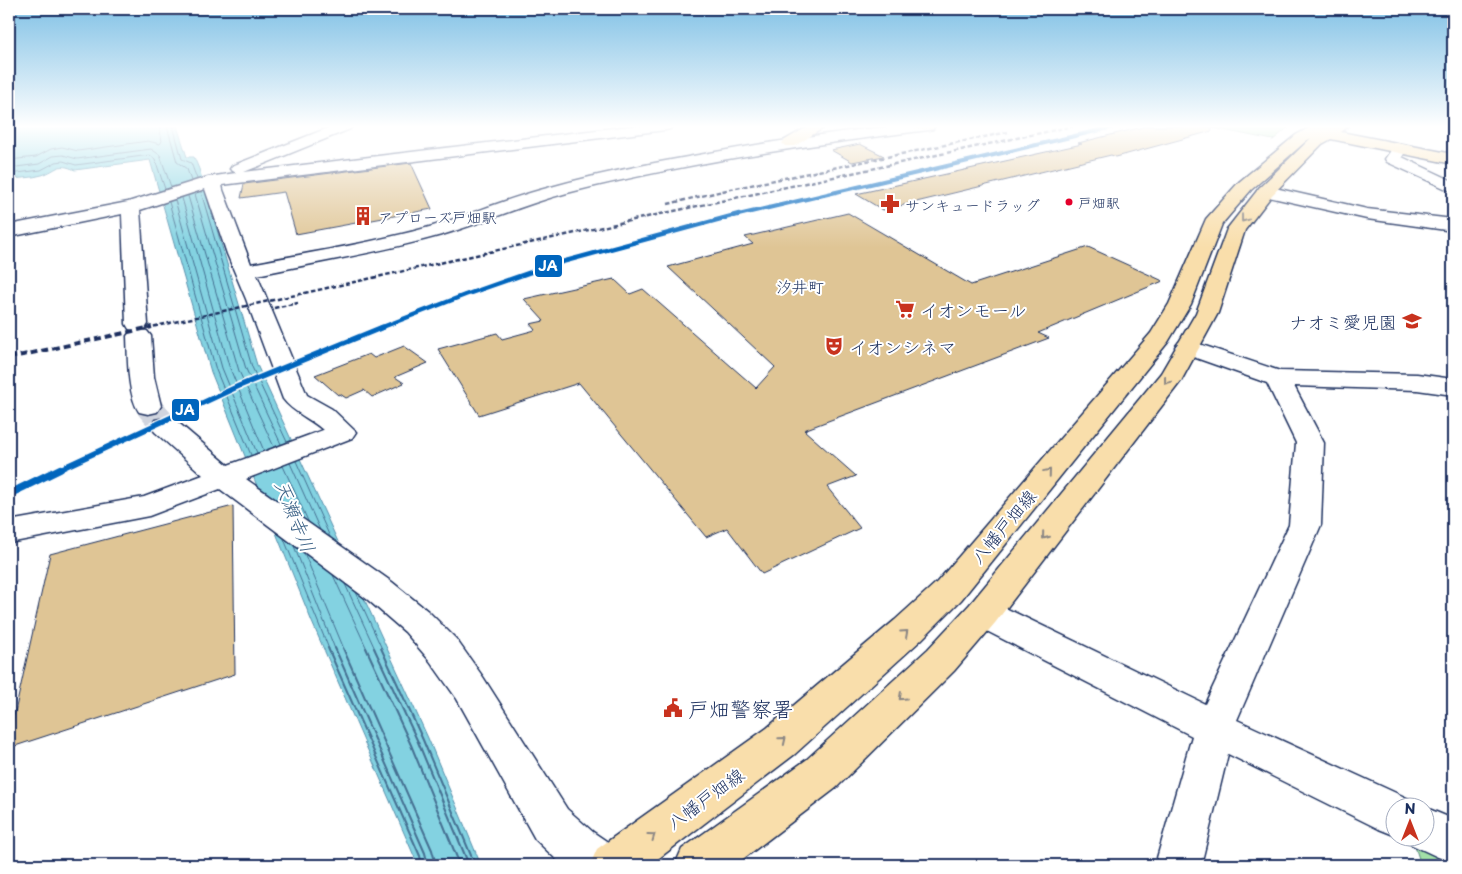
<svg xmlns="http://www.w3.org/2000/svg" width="1462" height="874" font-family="'Playpen Sans','Klee One',sans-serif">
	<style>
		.green { fill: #a2e0a7; stroke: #5e8882 }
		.water { fill: #83d2e1; stroke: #5991ad }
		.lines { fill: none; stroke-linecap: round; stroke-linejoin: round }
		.shore-far1 { stroke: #457092; stroke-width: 1 }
		.shore { stroke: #457092; stroke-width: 2 }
		.building { fill: #dfc595; stroke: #1b2f5e }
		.minor-tunnel { stroke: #d1d5df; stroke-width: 26; stroke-dasharray: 26 13; stroke-linecap: butt }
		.minor-casing { stroke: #1b2f5e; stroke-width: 3 }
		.major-casing { stroke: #1b2f5e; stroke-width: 3 }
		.minor { fill: #fff; fill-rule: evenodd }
		.major { fill: #f9deab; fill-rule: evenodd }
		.rail-far1 { stroke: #1b2f5e; stroke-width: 2.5; stroke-dasharray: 4.5 2.5; stroke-linecap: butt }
		.rail { stroke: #1b2f5e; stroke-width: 4; stroke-dasharray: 7 4; stroke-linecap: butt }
		.rail-1-far3-casing { stroke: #fff; stroke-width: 6 }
		.rail-1-far2-casing { stroke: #fff; stroke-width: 7 }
		.rail-1-far1-casing { stroke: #fff; stroke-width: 9 }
		.rail-1-casing { stroke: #fff; stroke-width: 11 }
		.rail-1-far3 { stroke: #0065bd; stroke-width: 4 }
		.rail-1-far2 { stroke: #0065bd; stroke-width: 4.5 }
		.rail-1-far1 { stroke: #0065bd; stroke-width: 5.5 }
		.rail-1 { stroke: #0065bd; stroke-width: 8 }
		.oneway { stroke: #8a8684 }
		.bus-dot { fill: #e4002b; stroke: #fff; stroke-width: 2 }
		.labels { text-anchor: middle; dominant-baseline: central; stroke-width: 4; stroke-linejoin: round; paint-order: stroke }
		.far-bus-label { font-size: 14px; fill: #1b2f5e; stroke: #fff; text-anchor: start }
		.far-poi-label { font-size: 15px; fill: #1b2f5e; stroke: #fff; text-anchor: start }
		.far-quarter-label { font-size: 16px; fill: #1b2f5e; stroke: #fff }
		.poi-label { font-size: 18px; fill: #1b2f5e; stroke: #fff; text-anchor: start }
		.street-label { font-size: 18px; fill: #1b2f5e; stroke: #fff }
		.water-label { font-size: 19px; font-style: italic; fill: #3a6085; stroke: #fff }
		.near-poi-label { font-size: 21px; fill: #1b2f5e; stroke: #fff; text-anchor: start }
		.line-badge { stroke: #fff; stroke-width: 2 }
		.badge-label { font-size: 14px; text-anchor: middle; font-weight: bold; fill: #fff }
	</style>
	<rect width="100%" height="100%" fill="#fff"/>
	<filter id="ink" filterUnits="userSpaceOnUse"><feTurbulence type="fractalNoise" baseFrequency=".02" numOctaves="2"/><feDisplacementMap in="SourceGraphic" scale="10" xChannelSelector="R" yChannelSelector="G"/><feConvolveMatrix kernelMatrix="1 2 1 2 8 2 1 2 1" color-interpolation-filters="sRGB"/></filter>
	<g filter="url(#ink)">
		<g class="green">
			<path d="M1203,126H1290L1273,140Z"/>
			<path d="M1412,837L1453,856V865H1421Z"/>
		</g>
		<path class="water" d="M9,126H177L187,157H194L199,169L257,365L428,738L481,865H418L312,622L211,372L150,160L75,170C57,162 58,170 42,175C32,178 20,178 10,179Z"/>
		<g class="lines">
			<g class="shore-far1">
				<path d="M167,126L177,162L187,169L191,181"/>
				<path d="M173,126L182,159L191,163L197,179"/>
				<path d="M9,160L36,157L51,149L62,147L78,151L148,141L160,144L162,141L159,126"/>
				<path d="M9,168L39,164L53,156L63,155L77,159L151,149L160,155L171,187"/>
				<path d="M9,174L41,170L56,162L63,161L76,165L150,155L155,159L165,189"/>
				<path d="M201,192L252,367L287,442"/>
				<path d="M195,194L246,369L281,444"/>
				<path d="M188,196L239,371L274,447"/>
				<path d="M182,198L229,366L264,451"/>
				<path d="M175,200L222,368L257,453"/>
				<path d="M169,202L216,370L251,455"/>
				<path d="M296,461L330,537"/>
				<path d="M290,463L320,530"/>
				<path d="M283,466L308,521"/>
				<path d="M284,539L329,649"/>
				<path d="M294,546L335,649"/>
				<path d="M305,555L344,649"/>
				<path d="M333,575L367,649"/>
				<path d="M345,584L375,649"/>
				<path d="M356,592L382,649"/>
			</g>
			<g class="shore">
				<path d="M328,648L420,856L422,865"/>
				<path d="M335,648L425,853L428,865"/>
				<path d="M343,648L432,850L436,865"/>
				<path d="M366,648L411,745L460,865"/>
				<path d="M374,648L418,742L469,865"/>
				<path d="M381,648L423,740L475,865"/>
			</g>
		</g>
		<g class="building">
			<path d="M1147,126H1211L1212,131L1116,157L1111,155L883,210L856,194L1082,144L1078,143Z"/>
			<path d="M860,144L884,156L852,162L831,150Z"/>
			<path d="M411,163L432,209L296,234L284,192L241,198L244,184Z"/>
			<path d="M848,213L971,285L1088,247L1163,281L1038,333L1049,338L804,430L856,476L827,487L860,528L762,574L727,528L706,537L579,383L479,415L438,349L497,333L502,339L535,330L530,324L544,321L524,299L614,279L630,294L643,289L756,388L775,367L668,267L753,244L745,237Z"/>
			<path d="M404,346L428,363L395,377L404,383L372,397L364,390L346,398L340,394L338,395L315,375L369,354L374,358Z"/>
			<path d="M233,506L235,674L9,748V739L50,554Z"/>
		</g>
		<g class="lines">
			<path class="minor-tunnel" d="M148,406L165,426"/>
			<g class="minor-casing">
				<g id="minor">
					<path d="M333,126H352L350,129L244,172L630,126H672L670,129L665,130L222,185L223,190L251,264C312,252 373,243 433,226C469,215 504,200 540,190C617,168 696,155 774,142C827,134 881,124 935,126L933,129L928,130C807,145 686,163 567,193C525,204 486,222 445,234C383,252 319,262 257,275L307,395L332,409L356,432L352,438L246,479L392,582L429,612L456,639L483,677L567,809L593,832L618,849L625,865L561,864L535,839L457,699L430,661L405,632L368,600L220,489L149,516L9,543V521L144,497L203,475L155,432L151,426L155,420L165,418L175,420L228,465L323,430C311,419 292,412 283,399L246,299L227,254L205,189L140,210L148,324L145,329L142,330L147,331L151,336L154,377L161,406L157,412L148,414L139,412C127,394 128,357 127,336L131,331L134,330L129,329L126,324L122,214L9,237V225L128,202L208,177L236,173L230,169L232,166Z"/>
					<path d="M1399,144L1404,146L1407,149L1402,157L1453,181V192L1387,162L1385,159L1394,146Z"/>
					<path d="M1266,186L1367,209L1453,219V231L1367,219L1260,195L1257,191L1260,187Z"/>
					<path d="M1187,340L1280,371L1417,374L1453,379V395L1417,390L1294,386L1324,443L1321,525L1237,720L1409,799L1413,806H1394V835L1379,829L1228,754L1201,865H1155L1192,736L971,623L966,613L971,603L983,599L995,603L1205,704L1289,525L1296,443L1267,383L1179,352L1175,347L1179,342Z"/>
					<path d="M1424,807L1453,819V864L1408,843L1406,836H1424Z"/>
				</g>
			</g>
			<g class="major-casing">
				<g id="major">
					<path d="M809,126H826L795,146H785L782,143L785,140Z"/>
					<path d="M915,126H934L932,129H917Z"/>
					<path d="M1312,126H1348L1341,132L1453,154V164L1331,139L1322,144L1272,195L1245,230L1218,313L1181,381L995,623L954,671L836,788L735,865H675L682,849L806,760L928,649L971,603L1161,373L1196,313L1227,229L1260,187L1311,138L1306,141L1251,190L1222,224L1191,304L1168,342L961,600L921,640L795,754L650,865H590L597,849L767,728L895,620L937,582L1151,333L1169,304L1206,219L1239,182L1296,135Z"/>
				</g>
			</g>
			<use href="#minor" class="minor"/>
			<use href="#major" class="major"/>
			<g class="rail-far1">
				<path d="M668,204L731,189L1008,132"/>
				<path d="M274,308L298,303"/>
				<path d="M147,328L674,211L1073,126"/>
			</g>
			<path class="rail" d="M9,358L152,327"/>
			<g class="rail-1-far3-casing">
				<path id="rail-1-far3" d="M734,216L1117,126"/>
			</g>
			<g class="rail-1-far2-casing">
				<path id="rail-1-far2" d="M380,328L465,295L551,265L739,214"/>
			</g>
			<g class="rail-1-far1-casing">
				<path id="rail-1-far1" d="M58,470L239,386L383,327"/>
			</g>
			<g class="rail-1-casing">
				<path id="rail-1" d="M9,494L60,469"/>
			</g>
			<use href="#rail-1-far3" class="rail-1-far3"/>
			<use href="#rail-1-far2" class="rail-1-far2"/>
			<use href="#rail-1-far1" class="rail-1-far1"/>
			<use href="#rail-1" class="rail-1"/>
		</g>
		<defs><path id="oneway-chevron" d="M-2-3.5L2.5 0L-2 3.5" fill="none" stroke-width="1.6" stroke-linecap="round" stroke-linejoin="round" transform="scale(1.25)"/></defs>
		<g class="oneway">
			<use href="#oneway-chevron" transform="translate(1244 219) rotate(127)"/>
			<use href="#oneway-chevron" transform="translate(1167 381) rotate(127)"/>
			<use href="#oneway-chevron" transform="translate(1048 472) rotate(-50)"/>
			<use href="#oneway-chevron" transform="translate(1045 536) rotate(129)"/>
			<use href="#oneway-chevron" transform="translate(905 633) rotate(-42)"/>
			<use href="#oneway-chevron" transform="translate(902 697) rotate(137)"/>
			<use href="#oneway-chevron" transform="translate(783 740) rotate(-39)"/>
			<use href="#oneway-chevron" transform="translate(652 836) rotate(-36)"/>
		</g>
	</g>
	<linearGradient id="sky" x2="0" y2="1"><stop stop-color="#7fc0e5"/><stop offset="0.51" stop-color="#fff"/><stop offset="1" stop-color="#fff" stop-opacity="0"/></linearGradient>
	<rect width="1462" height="248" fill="url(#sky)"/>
	<defs>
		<g id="pharmacy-bare" transform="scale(1.5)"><path d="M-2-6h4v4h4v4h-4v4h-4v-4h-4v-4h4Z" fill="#c8321e" stroke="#fff" stroke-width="2.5" paint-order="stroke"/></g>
		<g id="building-bare" transform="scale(1.5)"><path d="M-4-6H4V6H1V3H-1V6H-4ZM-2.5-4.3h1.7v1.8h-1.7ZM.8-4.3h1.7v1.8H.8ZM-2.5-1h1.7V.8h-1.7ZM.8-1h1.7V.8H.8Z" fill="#c8321e" stroke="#fff" stroke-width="2.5" paint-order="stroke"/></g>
		<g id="supermarket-bare" transform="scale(1.5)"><path d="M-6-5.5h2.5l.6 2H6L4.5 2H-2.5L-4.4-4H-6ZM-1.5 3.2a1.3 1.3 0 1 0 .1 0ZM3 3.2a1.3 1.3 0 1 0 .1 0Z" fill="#c8321e" stroke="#fff" stroke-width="2.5" paint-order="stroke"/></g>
		<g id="school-bare" transform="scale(1.5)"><path d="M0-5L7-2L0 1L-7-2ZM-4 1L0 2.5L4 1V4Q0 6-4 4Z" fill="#c8321e" stroke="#fff" stroke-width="2.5" paint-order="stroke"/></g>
		<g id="theatre-bare" transform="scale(1.5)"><path d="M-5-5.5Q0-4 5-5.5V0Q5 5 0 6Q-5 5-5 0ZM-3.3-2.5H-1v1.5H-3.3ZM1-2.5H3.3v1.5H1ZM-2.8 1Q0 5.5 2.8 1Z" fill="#c8321e" stroke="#fff" stroke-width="2.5" paint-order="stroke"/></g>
		<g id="civic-bare" transform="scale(1.5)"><path d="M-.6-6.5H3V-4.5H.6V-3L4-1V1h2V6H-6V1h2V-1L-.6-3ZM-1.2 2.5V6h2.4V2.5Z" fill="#c8321e" stroke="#fff" stroke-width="2.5" paint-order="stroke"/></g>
	</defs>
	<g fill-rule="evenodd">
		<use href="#pharmacy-bare" x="890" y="204"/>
		<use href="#building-bare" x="363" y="216"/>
		<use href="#supermarket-bare" x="905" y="309"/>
		<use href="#school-bare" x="1412" y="321"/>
		<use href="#theatre-bare" x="834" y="346"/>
		<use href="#civic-bare" x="673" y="708"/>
	</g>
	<circle class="bus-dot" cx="1069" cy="202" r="4.5"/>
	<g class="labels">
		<g class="far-bus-label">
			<text x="1078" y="202">戸畑駅</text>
		</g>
		<g class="far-poi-label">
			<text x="905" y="204">サンキュードラッグ</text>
			<text x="378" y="216">アプローズ戸畑駅</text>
		</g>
		<g class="far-quarter-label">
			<text x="800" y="286">汐井町</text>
		</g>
		<g class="poi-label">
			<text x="920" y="309">イオンモール</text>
			<text x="1397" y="321" text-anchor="end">ナオミ愛児園</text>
			<text x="849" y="346">イオンシネマ</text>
		</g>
		<g class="street-label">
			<text transform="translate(1003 526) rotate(-50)">八幡戸畑線</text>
			<text transform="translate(705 798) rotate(-36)">八幡戸畑線</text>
		</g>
		<g class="water-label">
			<text transform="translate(296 516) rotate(68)">天瀬寺川</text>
		</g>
		<g class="near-poi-label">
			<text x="688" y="708">戸畑警察署</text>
		</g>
	</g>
	<g class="line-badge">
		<rect x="534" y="254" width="29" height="24" rx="5" fill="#0065bd"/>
		<rect x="171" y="398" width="29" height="24" rx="5" fill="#0065bd"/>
	</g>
	<g class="badge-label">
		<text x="548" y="271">JA</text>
		<text x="185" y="415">JA</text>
	</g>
	<rect width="1462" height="874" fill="none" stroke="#fff" stroke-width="30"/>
	<rect x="15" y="15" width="1432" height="844" fill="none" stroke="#1b2f5e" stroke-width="2" filter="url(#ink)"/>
	<g transform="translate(1410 822)"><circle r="24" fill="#ffffff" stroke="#a4acbf"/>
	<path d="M0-4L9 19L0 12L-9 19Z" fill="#c8321e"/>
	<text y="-8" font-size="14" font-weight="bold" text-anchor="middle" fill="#1b2f5e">N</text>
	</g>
</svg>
